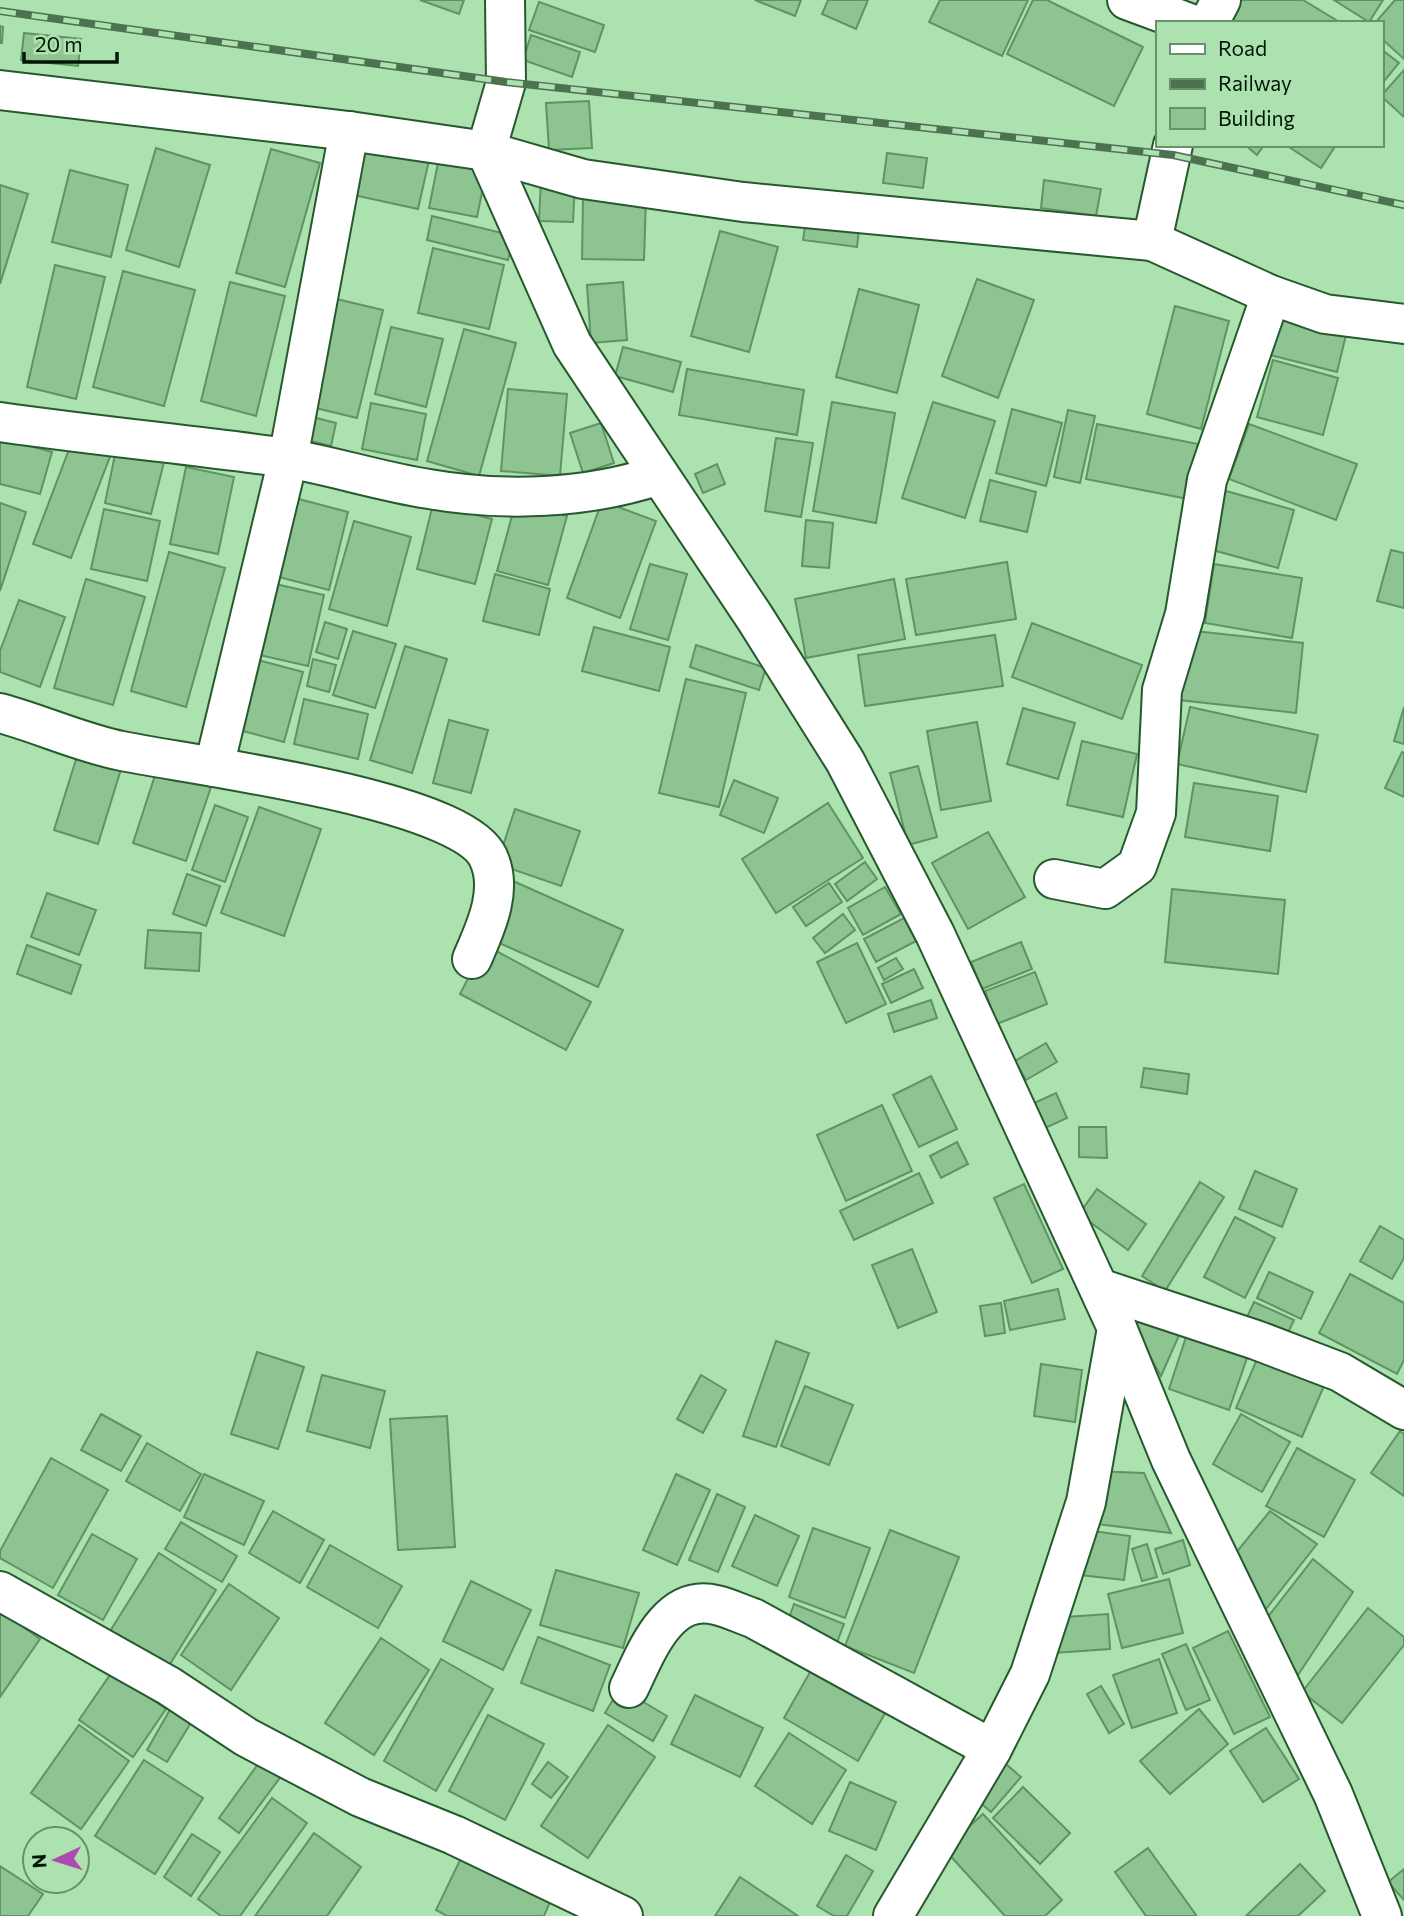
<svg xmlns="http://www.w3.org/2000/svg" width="1404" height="1916" font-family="Commissioner,sans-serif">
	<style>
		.building { fill: #8ec492; stroke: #609364; stroke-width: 2 }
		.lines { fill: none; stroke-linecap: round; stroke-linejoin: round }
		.minor-casing { stroke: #27592e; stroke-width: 42 }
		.minor { stroke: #fff; stroke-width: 38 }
		.rail-casing { stroke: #4e7151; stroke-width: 8 }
		.rail { stroke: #abe2af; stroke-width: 5; stroke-dasharray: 16; stroke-linecap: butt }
	</style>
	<rect width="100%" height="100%" fill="#abe2af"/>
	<g class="building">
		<path d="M420,0H464L459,14Z"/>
		<path d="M755,0H801L795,16Z"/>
		<path d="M828,0H868L856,29L822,14Z"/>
		<path d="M940,0H1028L1002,56L929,22Z"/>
		<path d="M1033,0H1047L1143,47L1114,106L1007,54Z"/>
		<path d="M1229,0H1303L1341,23H1237L1222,13Z"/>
		<path d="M1334,0H1383L1369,22Z"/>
		<path d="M1395,0H1404V59L1381,38V23H1375Z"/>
		<path d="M539,2L604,25L595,52L529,30Z"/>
		<path d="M0,26L3,27L2,43H0Z"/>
		<path d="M24,33L81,39L78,66L21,60Z"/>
		<path d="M531,35L580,52L572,77L523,60Z"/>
		<path d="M1381,49L1399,63L1381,85Z"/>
		<path d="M1404,70V117L1381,96Z"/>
		<path d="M589,101L592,148L549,150L546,103Z"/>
		<path d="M361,141L430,156L418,209L349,194Z"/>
		<path d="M1245,145H1264L1257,155Z"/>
		<path d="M1286,145H1336L1321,168Z"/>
		<path d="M156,148L210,165L179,267L126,250Z"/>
		<path d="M271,149L320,163L285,287L236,273Z"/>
		<path d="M440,153L488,163L477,217L429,208Z"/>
		<path d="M887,153L927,158L923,188L883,183Z"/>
		<path d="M70,170L128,185L111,257L52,242Z"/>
		<path d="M541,180L575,182L573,222L539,221Z"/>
		<path d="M1044,180L1101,189L1096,216L1041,208Z"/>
		<path d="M0,185L28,194L0,284Z"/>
		<path d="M583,197H646L644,260L582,259Z"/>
		<path d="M807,213L860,221L857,247L803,240Z"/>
		<path d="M432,216L514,236L508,260L427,240Z"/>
		<path d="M720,231L778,247L749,352L691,336Z"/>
		<path d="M433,248L504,265L489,329L418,313Z"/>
		<path d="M55,265L105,277L76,399L27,387Z"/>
		<path d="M123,271L195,290L164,406L93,387Z"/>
		<path d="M977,279L1034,300L998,398L942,376Z"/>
		<path d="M230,282L285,296L256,416L201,401Z"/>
		<path d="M623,282L627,340L591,343L587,285Z"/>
		<path d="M859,289L919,305L897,393L836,377Z"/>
		<path d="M328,297L383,310L357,418L303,405Z"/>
		<path d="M1175,306L1229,321L1201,429L1147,414Z"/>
		<path d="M1279,319L1346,335L1337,372L1270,355Z"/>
		<path d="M391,327L443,339L426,407L375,394Z"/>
		<path d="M464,329L516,343L479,476L427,461Z"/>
		<path d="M623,347L681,362L673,392L615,376Z"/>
		<path d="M1273,360L1338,378L1323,435L1257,417Z"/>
		<path d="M687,369L804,390L797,435L679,415Z"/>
		<path d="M508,389L567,394L560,476L501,471Z"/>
		<path d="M832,402L895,413L876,523L813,511Z"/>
		<path d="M933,402L995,421L965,518L902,498Z"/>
		<path d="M371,403L426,414L417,460L362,449Z"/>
		<path d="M1012,409L1062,423L1046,486L996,473Z"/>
		<path d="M1068,410L1095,416L1080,483L1054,477Z"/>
		<path d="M301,414L336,423L331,446L295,437Z"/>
		<path d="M601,423L614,463L583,473L570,433Z"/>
		<path d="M1097,424L1198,444L1188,499L1086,479Z"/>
		<path d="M1249,424L1357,464L1336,520L1229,479Z"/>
		<path d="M0,438L52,452L40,494L0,484Z"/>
		<path d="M776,438L813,443L801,517L765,511Z"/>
		<path d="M73,439L111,454L71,558L33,544Z"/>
		<path d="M116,450L164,462L151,514L105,503Z"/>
		<path d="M717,464L725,484L703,493L695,474Z"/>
		<path d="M186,467L234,477L218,554L170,544Z"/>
		<path d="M990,480L1036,492L1027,532L980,521Z"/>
		<path d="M1226,491L1294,510L1278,568L1209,549Z"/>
		<path d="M295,498L348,512L329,590L275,576Z"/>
		<path d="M516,501L567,516L548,585L497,571Z"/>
		<path d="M602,501L656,521L620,618L567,598Z"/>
		<path d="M0,503L26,512L0,591Z"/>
		<path d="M433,504L492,519L475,584L417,569Z"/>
		<path d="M104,509L160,521L147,581L91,569Z"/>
		<path d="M806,520L833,523L829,568L802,566Z"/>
		<path d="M354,521L411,537L387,626L329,609Z"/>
		<path d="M1391,550L1404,553V608L1377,601Z"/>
		<path d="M169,552L225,568L186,707L131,691Z"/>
		<path d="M1007,562L1016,619L916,635L906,579Z"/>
		<path d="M650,564L687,574L668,640L630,629Z"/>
		<path d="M1214,564L1302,578L1292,638L1205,623Z"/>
		<path d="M495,574L550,589L539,635L483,621Z"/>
		<path d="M86,579L145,597L113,705L54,688Z"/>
		<path d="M894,579L905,639L806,658L795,599Z"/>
		<path d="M271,583L324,595L308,666L255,654Z"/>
		<path d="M19,600L65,617L40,687L0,672V651Z"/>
		<path d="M325,622L347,629L338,659L316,652Z"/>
		<path d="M1032,623L1142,665L1122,719L1012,677Z"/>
		<path d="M594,627L670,647L659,691L582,671Z"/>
		<path d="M1186,630L1303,643L1296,713L1179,700Z"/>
		<path d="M353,631L396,644L375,708L333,695Z"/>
		<path d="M995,635L1003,686L865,706L858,655Z"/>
		<path d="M696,645L766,668L759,690L690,667Z"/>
		<path d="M405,646L447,659L412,773L370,760Z"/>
		<path d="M254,659L303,672L284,742L235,729Z"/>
		<path d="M313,659L336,665L329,692L307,686Z"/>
		<path d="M686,679L746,693L719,807L659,793Z"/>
		<path d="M304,699L368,714L358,759L294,744Z"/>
		<path d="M1190,707L1318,735L1306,792L1177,764Z"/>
		<path d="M1404,707V744L1394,741Z"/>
		<path d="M1023,708L1075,723L1058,779L1007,764Z"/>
		<path d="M449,720L488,730L471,793L433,783Z"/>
		<path d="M977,722L991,801L941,810L927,731Z"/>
		<path d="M1082,741L1137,754L1123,817L1067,805Z"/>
		<path d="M1402,752L1404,753V797L1385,788Z"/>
		<path d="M78,753L122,766L98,844L54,830Z"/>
		<path d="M158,766L212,784L186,861L133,843Z"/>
		<path d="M918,766L937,837L908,845L890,773Z"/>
		<path d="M734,780L778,798L764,833L720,815Z"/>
		<path d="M1194,783L1278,796L1270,851L1185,837Z"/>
		<path d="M828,803L863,858L776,913L742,859Z"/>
		<path d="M215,805L248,817L225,882L192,870Z"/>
		<path d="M259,807L321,829L284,936L221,913Z"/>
		<path d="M515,809L580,831L561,886L497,864Z"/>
		<path d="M988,832L1025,897L968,929L932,863Z"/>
		<path d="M865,862L877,879L847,901L835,884Z"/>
		<path d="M187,874L220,886L206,926L173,914Z"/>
		<path d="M513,881L623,930L598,987L488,938Z"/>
		<path d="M829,883L842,902L806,926L793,907Z"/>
		<path d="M885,887L901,914L863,935L848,908Z"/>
		<path d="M1172,889L1285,900L1278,974L1165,962Z"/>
		<path d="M47,893L96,910L79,955L31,937Z"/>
		<path d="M843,914L855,930L825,953L813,938Z"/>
		<path d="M904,918L916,941L876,962L864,939Z"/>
		<path d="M148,930L201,933L199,971L145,968Z"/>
		<path d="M1021,942L1032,969L982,989L971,962Z"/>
		<path d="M857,943L886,1004L846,1023L817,962Z"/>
		<path d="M27,945L81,965L71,994L17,974Z"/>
		<path d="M485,945L591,1002L566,1050L460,994Z"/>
		<path d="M896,958L903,969L884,980L878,968Z"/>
		<path d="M914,969L923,988L891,1003L882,984Z"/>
		<path d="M1035,972L1047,1004L997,1024L985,991Z"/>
		<path d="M931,1000L937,1018L894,1032L888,1014Z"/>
		<path d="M1046,1043L1057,1062L1026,1080L1015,1061Z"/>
		<path d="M1144,1068L1189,1074L1187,1094L1141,1087Z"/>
		<path d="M931,1076L957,1129L919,1147L893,1095Z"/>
		<path d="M1056,1093L1067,1118L1043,1129L1032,1104Z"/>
		<path d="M882,1105L912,1171L846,1201L817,1135Z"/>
		<path d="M1079,1127H1106L1107,1158L1079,1157Z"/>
		<path d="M957,1142L968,1164L941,1178L930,1156Z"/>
		<path d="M1255,1171L1297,1189L1282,1227L1239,1209Z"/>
		<path d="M919,1173L933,1203L854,1240L840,1211Z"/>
		<path d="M1200,1182L1224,1197L1165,1291L1142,1276Z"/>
		<path d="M1024,1184L1063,1269L1032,1283L994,1198Z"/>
		<path d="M1097,1189L1146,1224L1128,1250L1079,1214Z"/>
		<path d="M1235,1217L1275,1238L1245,1298L1204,1277Z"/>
		<path d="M1380,1226L1404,1240V1258L1392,1279L1360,1261Z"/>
		<path d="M912,1249L937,1312L898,1328L872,1265Z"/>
		<path d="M1269,1272L1313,1292L1301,1319L1257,1298Z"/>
		<path d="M1350,1274L1404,1303V1360L1397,1374L1319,1333Z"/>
		<path d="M1058,1289L1065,1319L1010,1330L1004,1301Z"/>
		<path d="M1254,1302L1294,1320L1287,1335L1247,1317Z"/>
		<path d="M1001,1303L1005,1333L985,1336L980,1306Z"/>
		<path d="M1128,1317L1180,1333L1161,1376Z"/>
		<path d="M1188,1331L1249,1352L1229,1410L1169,1389Z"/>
		<path d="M776,1341L809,1353L776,1447L743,1436Z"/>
		<path d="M1261,1350L1327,1379L1302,1437L1236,1408Z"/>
		<path d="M257,1352L304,1367L278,1449L231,1434Z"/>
		<path d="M1041,1364L1082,1370L1075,1422L1034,1416Z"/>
		<path d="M322,1375L385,1391L370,1448L307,1431Z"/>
		<path d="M701,1375L726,1390L703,1433L677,1419Z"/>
		<path d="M805,1386L853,1405L829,1465L781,1446Z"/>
		<path d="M101,1414L141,1436L121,1471L81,1450Z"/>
		<path d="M1241,1414L1290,1442L1262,1492L1213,1464Z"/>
		<path d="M447,1416L455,1547L398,1550L390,1419Z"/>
		<path d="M1400,1431L1404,1434V1496L1371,1473Z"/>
		<path d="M147,1443L201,1474L180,1511L126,1481Z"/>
		<path d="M1297,1448L1355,1480L1324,1537L1266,1506Z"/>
		<path d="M51,1458L108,1490L53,1588L0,1558V1551Z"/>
		<path d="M1094,1471L1144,1473L1171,1533L1088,1523Z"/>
		<path d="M204,1474L264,1501L244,1545L184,1517Z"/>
		<path d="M676,1474L710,1490L677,1565L643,1550Z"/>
		<path d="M717,1494L745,1507L718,1572L689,1560Z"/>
		<path d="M273,1511L324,1540L300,1583L249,1553Z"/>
		<path d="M1270,1511L1317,1544L1266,1609L1230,1560Z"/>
		<path d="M755,1515L799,1536L777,1586L732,1566Z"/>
		<path d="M181,1522L237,1556L222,1582L165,1549Z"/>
		<path d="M813,1528L870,1548L845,1618L789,1597Z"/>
		<path d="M890,1530L959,1557L914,1673L845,1646Z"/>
		<path d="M1085,1530L1130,1536L1124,1580L1080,1575Z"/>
		<path d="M92,1534L137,1559L103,1620L58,1595Z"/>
		<path d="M1183,1540L1190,1565L1163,1574L1155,1549Z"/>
		<path d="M1147,1544L1157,1577L1142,1581L1132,1549Z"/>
		<path d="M330,1545L402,1586L378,1628L307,1587Z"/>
		<path d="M159,1553L216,1590L165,1672L107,1636Z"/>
		<path d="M1313,1559L1353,1592L1298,1675L1263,1623Z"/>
		<path d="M556,1570L639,1593L623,1648L540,1625Z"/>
		<path d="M1169,1579L1183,1633L1122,1648L1108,1594Z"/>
		<path d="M471,1581L531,1610L503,1670L443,1641Z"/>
		<path d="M229,1584L279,1618L231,1690L181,1655Z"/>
		<path d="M794,1604L844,1624L836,1645L786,1626Z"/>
		<path d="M1368,1608L1404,1637V1645L1342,1723L1302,1692Z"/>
		<path d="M1,1611L40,1639L0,1697V1613Z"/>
		<path d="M1108,1614L1110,1649L1054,1653L1051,1618Z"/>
		<path d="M1228,1631L1270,1717L1234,1734L1193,1648Z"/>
		<path d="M538,1637L610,1665L593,1711L521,1683Z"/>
		<path d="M381,1638L429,1670L374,1755L325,1723Z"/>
		<path d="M1186,1644L1210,1700L1186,1710L1162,1654Z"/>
		<path d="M441,1659L493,1689L436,1791L384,1761Z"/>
		<path d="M1159,1659L1177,1713L1132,1728L1113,1675Z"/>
		<path d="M814,1665L888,1708L858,1761L784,1718Z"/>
		<path d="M112,1672L166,1709L133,1757L79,1720Z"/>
		<path d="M1101,1686L1124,1724L1109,1733L1087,1694Z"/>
		<path d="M620,1688L667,1716L653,1741L605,1713Z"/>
		<path d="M695,1695L763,1728L740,1777L671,1744Z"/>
		<path d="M171,1708L192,1721L167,1762L147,1750Z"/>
		<path d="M1199,1709L1228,1744L1170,1794L1140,1761Z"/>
		<path d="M488,1715L544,1744L505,1820L449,1791Z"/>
		<path d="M79,1725L129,1761L81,1829L31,1793Z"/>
		<path d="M608,1725L655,1757L588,1858L541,1826Z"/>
		<path d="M1266,1728L1299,1779L1263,1802L1230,1751Z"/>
		<path d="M789,1733L846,1770L812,1824L755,1786Z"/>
		<path d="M1000,1759L1021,1777L991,1812L970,1794Z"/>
		<path d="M144,1760L203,1798L155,1874L95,1836Z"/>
		<path d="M261,1760L282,1775L239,1833L219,1818Z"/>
		<path d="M548,1762L568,1777L551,1798L532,1784Z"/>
		<path d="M850,1782L896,1802L876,1850L829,1831Z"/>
		<path d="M1023,1787L1070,1833L1040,1864L993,1818Z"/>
		<path d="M272,1798L307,1823L240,1916H221L198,1899Z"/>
		<path d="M983,1814L1062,1900L1045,1916H1005L944,1849Z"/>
		<path d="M314,1833L361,1867L327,1916H255Z"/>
		<path d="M192,1834L220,1852L191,1896L164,1877Z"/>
		<path d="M1148,1848L1196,1915L1194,1916H1146L1115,1872Z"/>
		<path d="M846,1855L873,1871L847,1916H834L817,1906Z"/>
		<path d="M461,1858L550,1902L544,1916H447L436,1910Z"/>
		<path d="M1300,1864L1325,1891L1298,1916H1246Z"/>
		<path d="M0,1866L43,1894L28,1916H0Z"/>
		<path d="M1404,1869V1900L1388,1882Z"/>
		<path d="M740,1877L798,1916H715Z"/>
	</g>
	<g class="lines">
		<g class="minor-casing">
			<g id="minor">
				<path d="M505,0L506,82L486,151L572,344L755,618L845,761L935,934L1117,1328L1171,1460L1333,1794L1382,1916"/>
				<path d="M1127,0L1189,23"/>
				<path d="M1209,23L1221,0"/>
				<path d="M0,90L349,131L486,151L583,179L743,202L1152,241L1271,295L1325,314L1404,324"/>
				<path d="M1152,241L1173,145"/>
				<path d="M0,422C91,435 182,444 273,456C325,463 376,481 429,489C504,502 587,499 659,475"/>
				<path d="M0,713C41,724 81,743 122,751C189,765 460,798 488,857C504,890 485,929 472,959"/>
				<path d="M214,767L288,459L349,131"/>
				<path d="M1054,879L1105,889L1137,866L1156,813L1162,690L1185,614L1207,480L1271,295"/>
				<path d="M1099,1288L1256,1340L1340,1372L1404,1410"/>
				<path d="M0,1591L169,1686L246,1737L360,1797L454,1835L623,1916"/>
				<path d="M629,1688C646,1653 667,1593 716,1605C729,1608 741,1614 753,1618L992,1749"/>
				<path d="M893,1916L992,1749L1030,1674L1086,1502L1117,1328"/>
			</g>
		</g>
		<use href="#minor" class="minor"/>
		<g class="rail-casing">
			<path id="rail" d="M0,11L506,82L1173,155L1404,205"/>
		</g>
		<use href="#rail" class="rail"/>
	</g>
	<rect x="1156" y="21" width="228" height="126" fill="#abe2af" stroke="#68906b" stroke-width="2"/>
	<rect x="1170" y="44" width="35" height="10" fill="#ffffff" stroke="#68906b" stroke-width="2"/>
	<text x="1218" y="56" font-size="21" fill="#031605">Road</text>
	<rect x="1170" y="79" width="35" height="10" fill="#4e7151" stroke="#68906b" stroke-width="2"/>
	<text x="1218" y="91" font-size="21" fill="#031605">Railway</text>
	<rect x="1170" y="108" width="35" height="21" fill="#8ec492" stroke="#68906b" stroke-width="2"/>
	<text x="1218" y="126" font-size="21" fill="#031605">Building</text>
	<g transform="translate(56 1860) rotate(266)"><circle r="33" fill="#abe2af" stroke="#68906b" stroke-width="2"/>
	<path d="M0-5L12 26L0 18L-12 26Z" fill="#ad4ab0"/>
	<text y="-10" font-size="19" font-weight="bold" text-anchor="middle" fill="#031605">N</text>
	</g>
	<path d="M24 52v10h93v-10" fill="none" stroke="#031605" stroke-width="3.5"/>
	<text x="35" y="52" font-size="21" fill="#031605" stroke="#abe2af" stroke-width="5" paint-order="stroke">20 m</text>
</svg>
